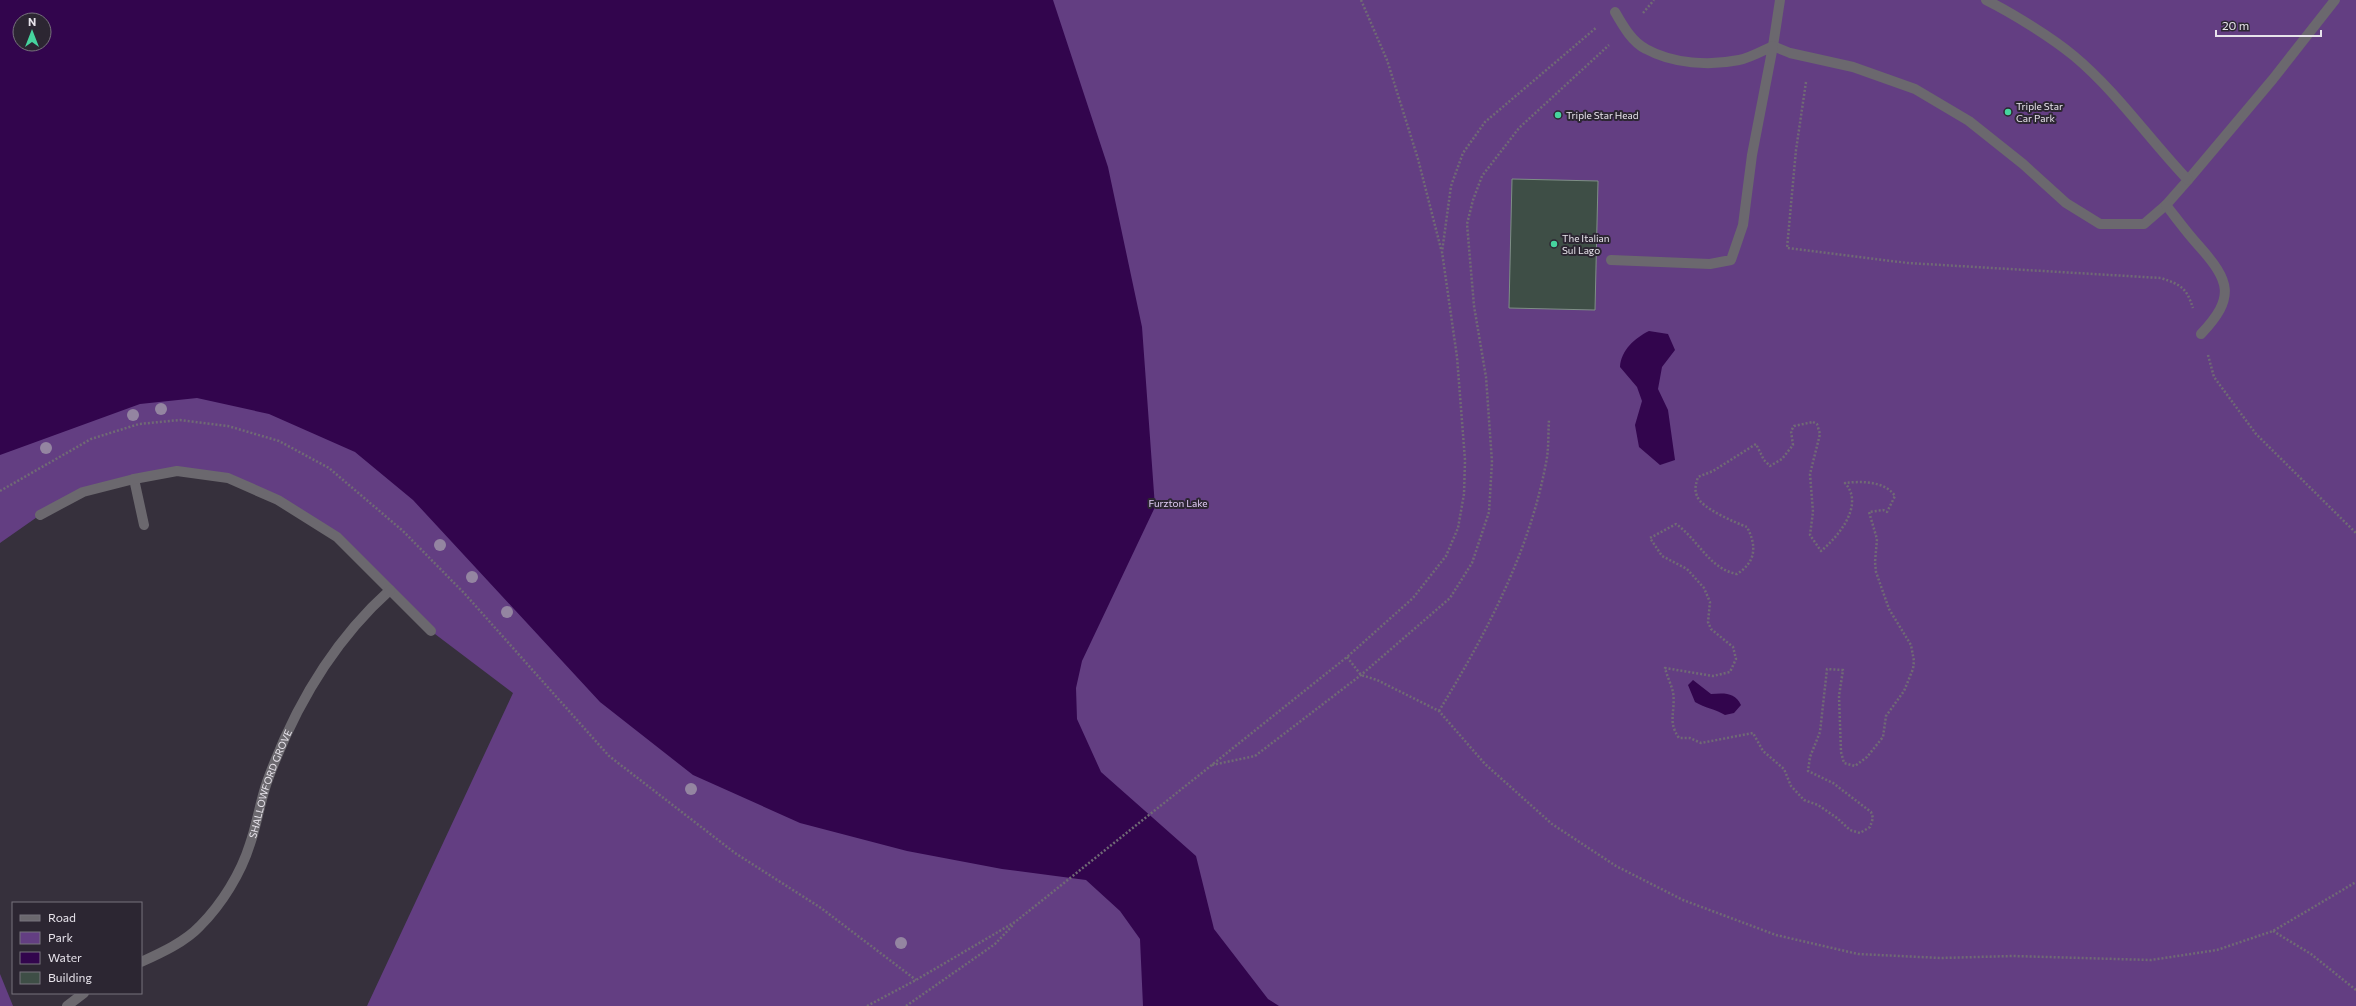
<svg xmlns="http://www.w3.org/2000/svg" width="2356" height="1006" font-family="Commissioner,sans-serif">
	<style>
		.green { fill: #633e82; fill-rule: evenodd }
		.water { fill: #32054d; fill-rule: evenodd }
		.building { fill: #3e4e46; stroke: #7e8f86 }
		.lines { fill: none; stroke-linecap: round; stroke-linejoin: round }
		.path { stroke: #706a75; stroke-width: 2.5; stroke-dasharray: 2 2; stroke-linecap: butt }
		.lane { stroke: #6b686e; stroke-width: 10 }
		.street { stroke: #6b686e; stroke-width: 10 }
		.tree { fill: #9485a1 }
		.poi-dot { fill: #46d49e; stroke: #2c2632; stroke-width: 1.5 }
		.labels { text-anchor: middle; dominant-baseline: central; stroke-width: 4; stroke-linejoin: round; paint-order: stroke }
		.poi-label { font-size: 10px; fill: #e7e3eb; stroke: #2c2632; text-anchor: start }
		.park-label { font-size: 10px; fill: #e0cbf4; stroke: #2c2632 }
		.street-label { font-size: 10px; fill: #e7e3eb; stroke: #2c2632 }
	</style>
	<rect width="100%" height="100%" fill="#36303c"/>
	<g class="green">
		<path d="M0,0H2356V1006H367L513,693L431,631L337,537L228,478L177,471L83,492L40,515L0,543ZM20,20H44V44H20Z"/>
		<path d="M0,974L13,1006H0Z"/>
	</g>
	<g class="water">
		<path d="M0,0H1053L1108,167L1142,327L1155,507L1082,661L1076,688L1077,719L1101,772L1196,856L1214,929L1268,999L1279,1006H1143L1140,939L1120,911L1086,880L1002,869L907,851L800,823L693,775L600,702L413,500L355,452L269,414L197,398L140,404L0,455ZM20,20H44V44H20Z"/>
		<path d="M1649,331L1668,334L1675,350L1662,367L1658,389L1668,410L1675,460L1660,465L1639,447L1635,425L1642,401L1637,387L1620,367C1621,350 1635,338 1649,331Z"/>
		<path d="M1693,680L1711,694C1724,693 1735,692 1741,705L1734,713L1725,715C1715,709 1705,708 1695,702L1688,685Z"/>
	</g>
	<path class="building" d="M1512,179L1598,181L1595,310L1509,308Z"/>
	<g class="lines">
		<g class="path">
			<path d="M1361,0L1387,60L1418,159L1441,249"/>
			<path d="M1643,13L1654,0"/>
			<path d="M1806,82L1796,150L1787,248L1908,263L2161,278C2181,285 2186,287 2193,308"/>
			<path d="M2208,355L2214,377L2256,434L2356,533"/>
			<path d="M1813,422L1817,424L1820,434L1810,474L1813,512L1810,535L1821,551C1838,537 1865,505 1845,483C1861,481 1885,481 1895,496L1887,512L1883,510L1869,512L1877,539L1875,562L1876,572L1889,609L1911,645L1914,661L1913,669L1904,691L1886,716L1883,737L1867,757L1855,766L1844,763L1841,752L1839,696L1843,670L1827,669L1820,732L1810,757L1808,771L1833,783L1871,812L1873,818L1870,827L1860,833L1850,830L1837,818L1818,805L1804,800L1791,786L1784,769L1763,751L1753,733L1701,743L1690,738H1679C1667,721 1676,712 1673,692C1671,684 1667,676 1665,668L1713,676L1730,672L1736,659L1733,647L1711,629L1708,622L1710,602L1704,588L1687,569L1662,556L1650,538L1676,524C1698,539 1709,569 1737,574C1756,562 1757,546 1747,527C1734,522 1701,508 1697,496C1694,489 1696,484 1698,477L1713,471L1756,444L1764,460L1770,466L1782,459L1793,445L1791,431L1794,426Z"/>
			<path d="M0,491L91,439L139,424L180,420L228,426L279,441L329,468L403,531L465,594L609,756L735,853L821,908L916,980"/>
			<path d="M1347,657L1361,675L1377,680L1439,711L1485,764L1552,824L1616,866L1683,900L1776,935L1858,954L1941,958L2013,956L2151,960L2217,950L2273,931L2356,882"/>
			<path d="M1439,711C1486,634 1529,553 1546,463C1549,449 1548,434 1549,420"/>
			<path d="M1212,765L1255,756L1361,675L1450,598L1472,563L1489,512L1492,462L1486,377L1474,306L1467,224L1473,200L1482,176L1519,128L1609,45"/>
			<path d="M2273,931L2311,954L2356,990"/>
			<path d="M867,1006L916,980L1015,922L1347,657L1413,598L1446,556L1458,528L1464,494L1465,460L1457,357L1442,252L1451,186L1463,153L1485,122L1597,27"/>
			<path d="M906,1006L995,944L1014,924"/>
		</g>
		<g class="lane">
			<path d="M1780,0L1773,46L1790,53L1853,67L1915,89L1969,121L2023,164L2066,203L2100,224H2144L2166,205L2188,180L2273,79L2335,0"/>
			<path d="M1986,0C2012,13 2051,37 2074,56C2117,92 2149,139 2188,180"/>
			<path d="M2166,205C2177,219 2187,233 2199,246C2230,281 2236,297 2201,334"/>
			<path d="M1611,260L1710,264L1731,260L1743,225L1752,155L1773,46C1762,51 1750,58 1739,60C1710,66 1673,64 1646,49C1632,42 1623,26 1615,12"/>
		</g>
		<g class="street">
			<path d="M134,479L144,525"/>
			<path d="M40,515L83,492L134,479L177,471L228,478L278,500L337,537L431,631"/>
			<path id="s1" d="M141,962C161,953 185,942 200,926C222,904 241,873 250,844C257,824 260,802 267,782C293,710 332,642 390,590"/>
			<path d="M67,1006L84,993"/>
		</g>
	</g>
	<g class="tree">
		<circle cx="161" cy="409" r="6"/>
		<circle cx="133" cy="415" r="6"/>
		<circle cx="46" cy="448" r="6"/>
		<circle cx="440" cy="545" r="6"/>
		<circle cx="472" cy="577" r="6"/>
		<circle cx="507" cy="612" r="6"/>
		<circle cx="691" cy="789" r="6"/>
		<circle cx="901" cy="943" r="6"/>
	</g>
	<g class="poi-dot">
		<circle cx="2008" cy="112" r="4"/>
		<circle cx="1558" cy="115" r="4"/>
		<circle cx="1554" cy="244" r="4"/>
	</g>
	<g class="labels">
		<g class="poi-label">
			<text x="2016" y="106">Triple Star<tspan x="2016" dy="12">Car Park</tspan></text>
			<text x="1566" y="115">Triple Star Head</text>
			<text x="1562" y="238">The Italian<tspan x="1562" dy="12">Sul Lago</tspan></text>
		</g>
		<g class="park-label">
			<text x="1178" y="503">Furzton Lake</text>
		</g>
		<g class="street-label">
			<text stroke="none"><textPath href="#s1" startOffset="230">SHALLOWFORD GROVE</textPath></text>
		</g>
	</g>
	<rect x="12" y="902" width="130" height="92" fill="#2c2632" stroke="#77727c"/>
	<rect x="20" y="915" width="20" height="6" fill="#6b686e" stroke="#77727c"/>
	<text x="48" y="922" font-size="12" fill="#e7e3eb">Road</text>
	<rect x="20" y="932" width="20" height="12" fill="#633e82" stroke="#77727c"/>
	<text x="48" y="942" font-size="12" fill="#e7e3eb">Park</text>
	<rect x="20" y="952" width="20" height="12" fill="#32054d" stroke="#77727c"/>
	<text x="48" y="962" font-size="12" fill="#e7e3eb">Water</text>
	<rect x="20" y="972" width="20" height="12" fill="#3e4e46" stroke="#77727c"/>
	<text x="48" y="982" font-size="12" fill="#e7e3eb">Building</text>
	<g transform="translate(32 32)"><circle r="19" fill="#2c2632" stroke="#77727c"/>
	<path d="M0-3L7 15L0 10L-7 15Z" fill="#46d49e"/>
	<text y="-6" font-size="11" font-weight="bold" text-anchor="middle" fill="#e7e3eb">N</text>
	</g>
	<path d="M2216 30v6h105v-6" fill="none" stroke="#e7e3eb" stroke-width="2"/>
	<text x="2222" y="30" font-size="12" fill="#e7e3eb" stroke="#2c2632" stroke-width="3" paint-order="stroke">20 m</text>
</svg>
